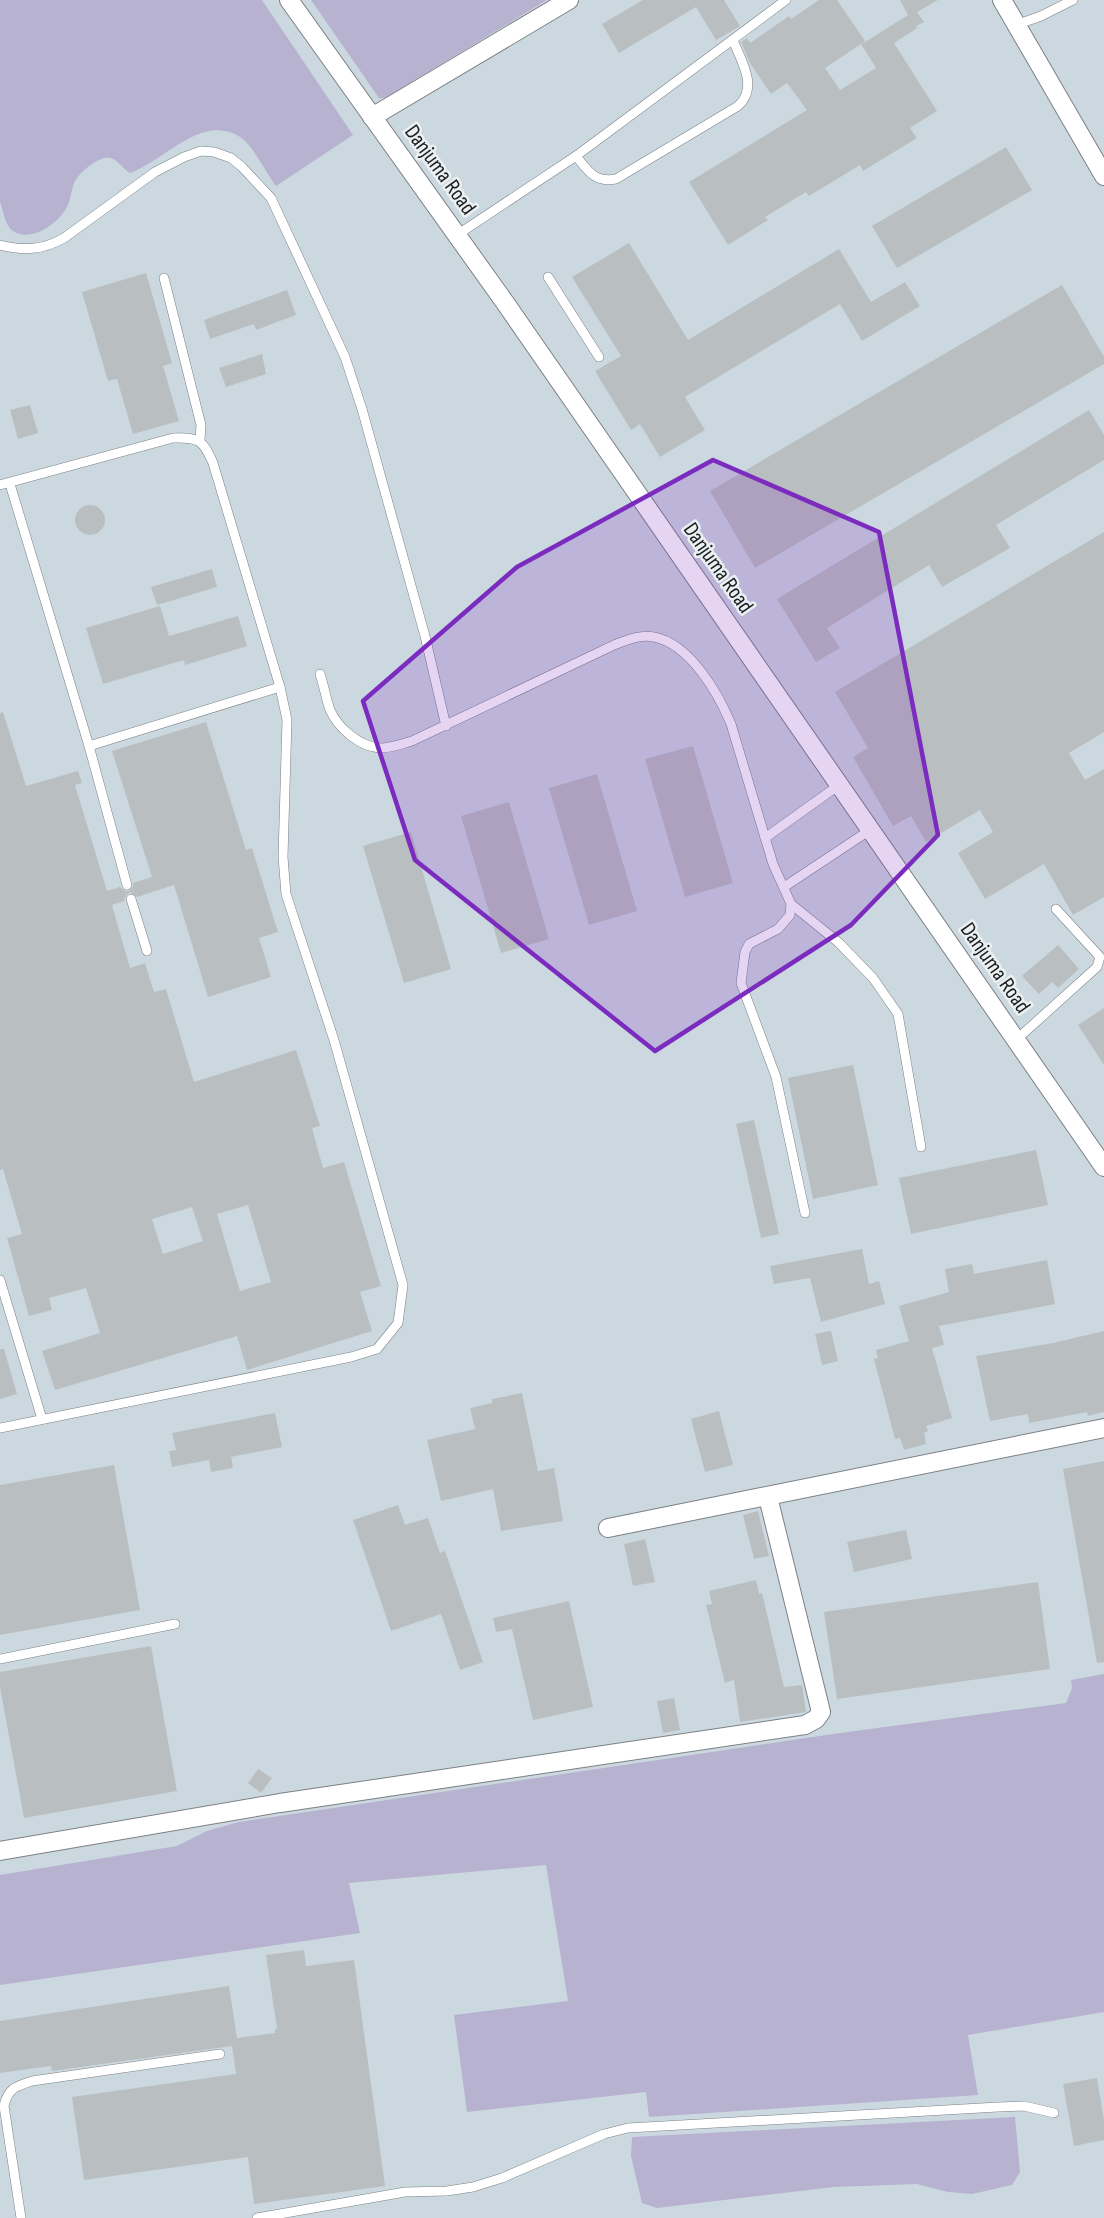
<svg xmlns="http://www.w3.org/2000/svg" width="1104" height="2218" font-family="'Sofia Sans Condensed',sans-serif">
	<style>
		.built { fill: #ccd8e0 }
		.green { fill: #b6b2d0 }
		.building { fill: #b9bfc0; fill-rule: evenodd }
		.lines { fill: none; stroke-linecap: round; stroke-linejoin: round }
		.service-casing { stroke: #7c8184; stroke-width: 10 }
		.minor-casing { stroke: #7c8184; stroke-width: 20 }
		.service { stroke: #fff; stroke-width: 9 }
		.minor { stroke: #fff; stroke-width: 18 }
		.marked { fill: #7b2cbf; fill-opacity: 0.2; stroke: #7b2cbf; stroke-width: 4.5; stroke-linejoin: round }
		.labels { text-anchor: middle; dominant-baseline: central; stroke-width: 5; stroke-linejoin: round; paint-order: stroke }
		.street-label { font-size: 22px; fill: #1b1d1e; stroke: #ebf0f3 }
	</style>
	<rect width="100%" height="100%" fill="#dde3e6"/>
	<rect class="built" x="0" y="0" width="1104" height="2218"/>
	<g class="green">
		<path d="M0,0H262L353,135L276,186C266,173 253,145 240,137C201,113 165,161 130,173C121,168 116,155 104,158C94,161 80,172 75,181C71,189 71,199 67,207C58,224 31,243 13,231C5,226 3,210 0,202Z"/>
		<path d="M311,0H547L385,98H379Z"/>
		<path d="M1104,1674V2012L968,2035L978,2095L649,2117L646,2092L467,2112L454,2015L568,2001L546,1865L349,1883L360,1933L0,1985V1875L177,1846L207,1831L239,1822L840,1733L1066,1703L1072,1688L1071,1680Z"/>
		<path d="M1015,2117L1020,2172L1012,2185L972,2194L948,2192L917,2184L834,2187L657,2208L642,2203L631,2156L632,2137Z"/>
	</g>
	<g class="building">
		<path d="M643,0H724L740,26L716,40L696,7L619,53L602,24Z"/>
		<path d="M819,0H837L865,41L862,44L908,15L900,0H938L917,12L924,22L916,26L917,28L894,43L937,111L910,128L917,138L863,171L860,165L809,196L806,192L765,217L768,220L728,245L689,182L807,110L787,83L771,94L750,63L741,42L747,38L750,43L789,16L791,19ZM861,44L876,68L840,90L825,68Z"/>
		<path d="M1006,147L1032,190L897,268L872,226Z"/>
		<path d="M629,243L688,340L839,249L871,302L905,282L920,306L862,341L840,304L685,397L705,430L660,457L640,424L631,430L595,371L621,356L572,277Z"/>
		<path d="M146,273L172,363L163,366L179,421L133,434L117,379L108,381L82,292Z"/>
		<path d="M1062,285L1104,357V364L755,568L710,491Z"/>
		<path d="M287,290L296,315L256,330L254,324L210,339L204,320Z"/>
		<path d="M262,354L266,374L226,387L219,368Z"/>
		<path d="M30,405L38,433L18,439L10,410Z"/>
		<path d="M1089,410L1104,435V460L996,525L1010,548L942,587L929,565L827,628L840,648L816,662L777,599Z"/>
		<circle cx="90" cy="520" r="15"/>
		<path d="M1104,532V732L1069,753L1085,780L1104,769V897L1073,915L1044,864L985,899L958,853L993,832L980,810L926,842L911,816L893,826L853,757L868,748L835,692Z"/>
		<path d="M212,569L217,587L157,605L151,587Z"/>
		<path d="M160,606L169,636L238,616L247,646L185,665L184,660L103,684L86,628Z"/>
		<path d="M3,712L26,786L78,771L82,783L75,785L107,891L120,887L125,891H129L133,887V883L152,877L112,751L206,722L246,850L252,848L278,932L259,938L271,977L208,997L174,885L137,897L130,892L126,895L124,901L112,905L130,968L145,963L154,992L166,989L194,1082L296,1050L320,1126L312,1128L323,1168L344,1162L381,1286L360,1292L372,1331L247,1370L237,1336L55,1390L42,1351L100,1333L86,1288L49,1298L52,1310L29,1316L7,1238L22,1234L3,1169L0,1170V713ZM248,1205L271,1282L240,1291L217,1214ZM192,1207L203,1241L163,1254L152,1219Z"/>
		<path d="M693,746L733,883L685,897L645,759Z"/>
		<path d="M597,774L637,911L589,925L549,788Z"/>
		<path d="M509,802L549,939L501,953L461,816Z"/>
		<path d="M411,832L451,969L404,983L363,846Z"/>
		<path d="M1058,945L1079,969L1058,988L1052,982L1039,994L1022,976Z"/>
		<path d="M1104,1008V1065L1078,1025Z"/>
		<path d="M853,1065L878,1185L813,1199L788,1078Z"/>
		<path d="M754,1120L779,1234L761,1238L736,1124Z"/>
		<path d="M1036,1150L1048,1205L911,1234L899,1178Z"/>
		<path d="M862,1249L869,1284L879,1281L885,1304L821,1322L810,1278L774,1284L770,1266Z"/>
		<path d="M1047,1260L1055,1304L939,1326L944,1345L932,1348L952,1418L926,1426L928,1431L924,1433L926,1444L904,1450L900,1438L895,1439L874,1359L878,1358L876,1350L909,1341L899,1306L949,1292L945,1269L972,1264L974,1274Z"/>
		<path d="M831,1331L838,1361L822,1365L815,1334Z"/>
		<path d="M1104,1331V1412L1088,1416L1087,1412L1029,1423L1028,1414L990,1421L976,1356L1053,1343Z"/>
		<path d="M0,1349H4L17,1394L0,1399Z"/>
		<path d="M522,1393L538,1471L554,1468L563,1521L501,1531L493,1489L441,1501L427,1440L475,1429L470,1408L492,1403V1399Z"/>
		<path d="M719,1411L733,1465L705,1472L691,1419Z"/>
		<path d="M275,1413L282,1447L231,1457L233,1468L211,1472L209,1460L172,1467L169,1451L176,1450L172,1433Z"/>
		<path d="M1104,1461V1662L1097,1663L1063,1469Z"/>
		<path d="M114,1465L140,1610L0,1635V1485Z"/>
		<path d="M398,1505L405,1525L428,1518L440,1553L445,1551L483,1662L460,1670L441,1614L391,1631L353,1520Z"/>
		<path d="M758,1511L769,1556L754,1559L743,1515Z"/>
		<path d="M906,1530L912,1559L854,1572L847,1542Z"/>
		<path d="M645,1539L655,1582L633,1586L624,1544Z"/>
		<path d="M756,1580L759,1594L762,1593L784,1687L802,1685L806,1712L740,1722L734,1680L725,1683L706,1605L712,1604L709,1591Z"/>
		<path d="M1038,1582L1050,1669L837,1699L824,1612Z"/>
		<path d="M569,1601L593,1707L533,1720L512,1629L496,1632L493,1618Z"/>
		<path d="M151,1646L177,1791L24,1818L0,1687V1672Z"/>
		<path d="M674,1698L680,1730L663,1733L657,1701Z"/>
		<path d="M258,1769L272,1778L261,1793L248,1783Z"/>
		<path d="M304,1950L306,1966L354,1960L385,2186L254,2204L248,2157L84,2180L72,2097L236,2074L232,2046L52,2071L51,2066L0,2073V2021L229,1986L237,2038L275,2033V2029H277L266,1955Z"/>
		<path d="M1097,2078L1104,2120V2140L1074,2146L1063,2084Z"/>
	</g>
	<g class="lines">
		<g class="service-casing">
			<g id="service">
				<path d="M1016,25L1041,16L1073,0"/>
				<path d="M576,156C588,171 595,183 616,179L738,106C759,87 741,61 733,40"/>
				<path d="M457,235L576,156L786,0"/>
				<path d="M0,245C24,251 43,250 64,238L155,172L184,157L201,151L214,152L231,158L242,167L271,198L345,357L362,409L425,636L446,726"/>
				<path d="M548,277L599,357"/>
				<path d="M164,278L201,425L200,440"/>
				<path d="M10,484L89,746L127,885"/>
				<path d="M0,485L173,438C199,437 203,440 213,463L280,687L287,720L283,857L286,894L334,1040L403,1285L398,1323L377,1349L351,1357L0,1428"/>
				<path d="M320,674C324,686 326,699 330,710C338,728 360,747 380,748C392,748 401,744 412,741L614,645C627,640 641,634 654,637C690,644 718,693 731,724L773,864L791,904L790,915L778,929L749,944L745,952L741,983L776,1077L805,1213"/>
				<path d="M89,746L280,687"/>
				<path d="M765,838L839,785"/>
				<path d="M784,887L870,830"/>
				<path d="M131,899L147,951"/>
				<path d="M791,904L838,942L873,978L898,1014L921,1147"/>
				<path d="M1016,1040L1097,967L1100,957L1056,909"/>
				<path d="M0,1280L42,1419"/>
				<path d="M0,1659L175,1624"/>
				<path d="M21,2218L4,2106C8,2088 16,2086 32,2081L220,2054"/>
				<path d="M257,2218L405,2192L447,2191L473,2187L502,2178L604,2134L628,2128L998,2107L1024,2106L1054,2113"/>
			</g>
		</g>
		<g class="minor-casing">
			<g id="minor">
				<path d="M289,0L506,304L1104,1167"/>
				<path d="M1002,0L1104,176"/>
				<path d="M372,117L569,0"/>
				<path d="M608,1528L1104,1428"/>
				<path d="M0,1851L280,1803L805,1725L816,1719L821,1712L768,1497"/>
			</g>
		</g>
		<use href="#service" class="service"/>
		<use href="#minor" class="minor"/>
	</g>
	<path class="marked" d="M713,460L879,532L938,835L851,925L655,1051L415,860L363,701L517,567Z"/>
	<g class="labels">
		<g class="street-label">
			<text transform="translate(440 170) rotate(54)">Danjuma Road</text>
			<text transform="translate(718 568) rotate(55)">Danjuma Road</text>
			<text transform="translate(995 968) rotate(55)">Danjuma Road</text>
		</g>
	</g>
</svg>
